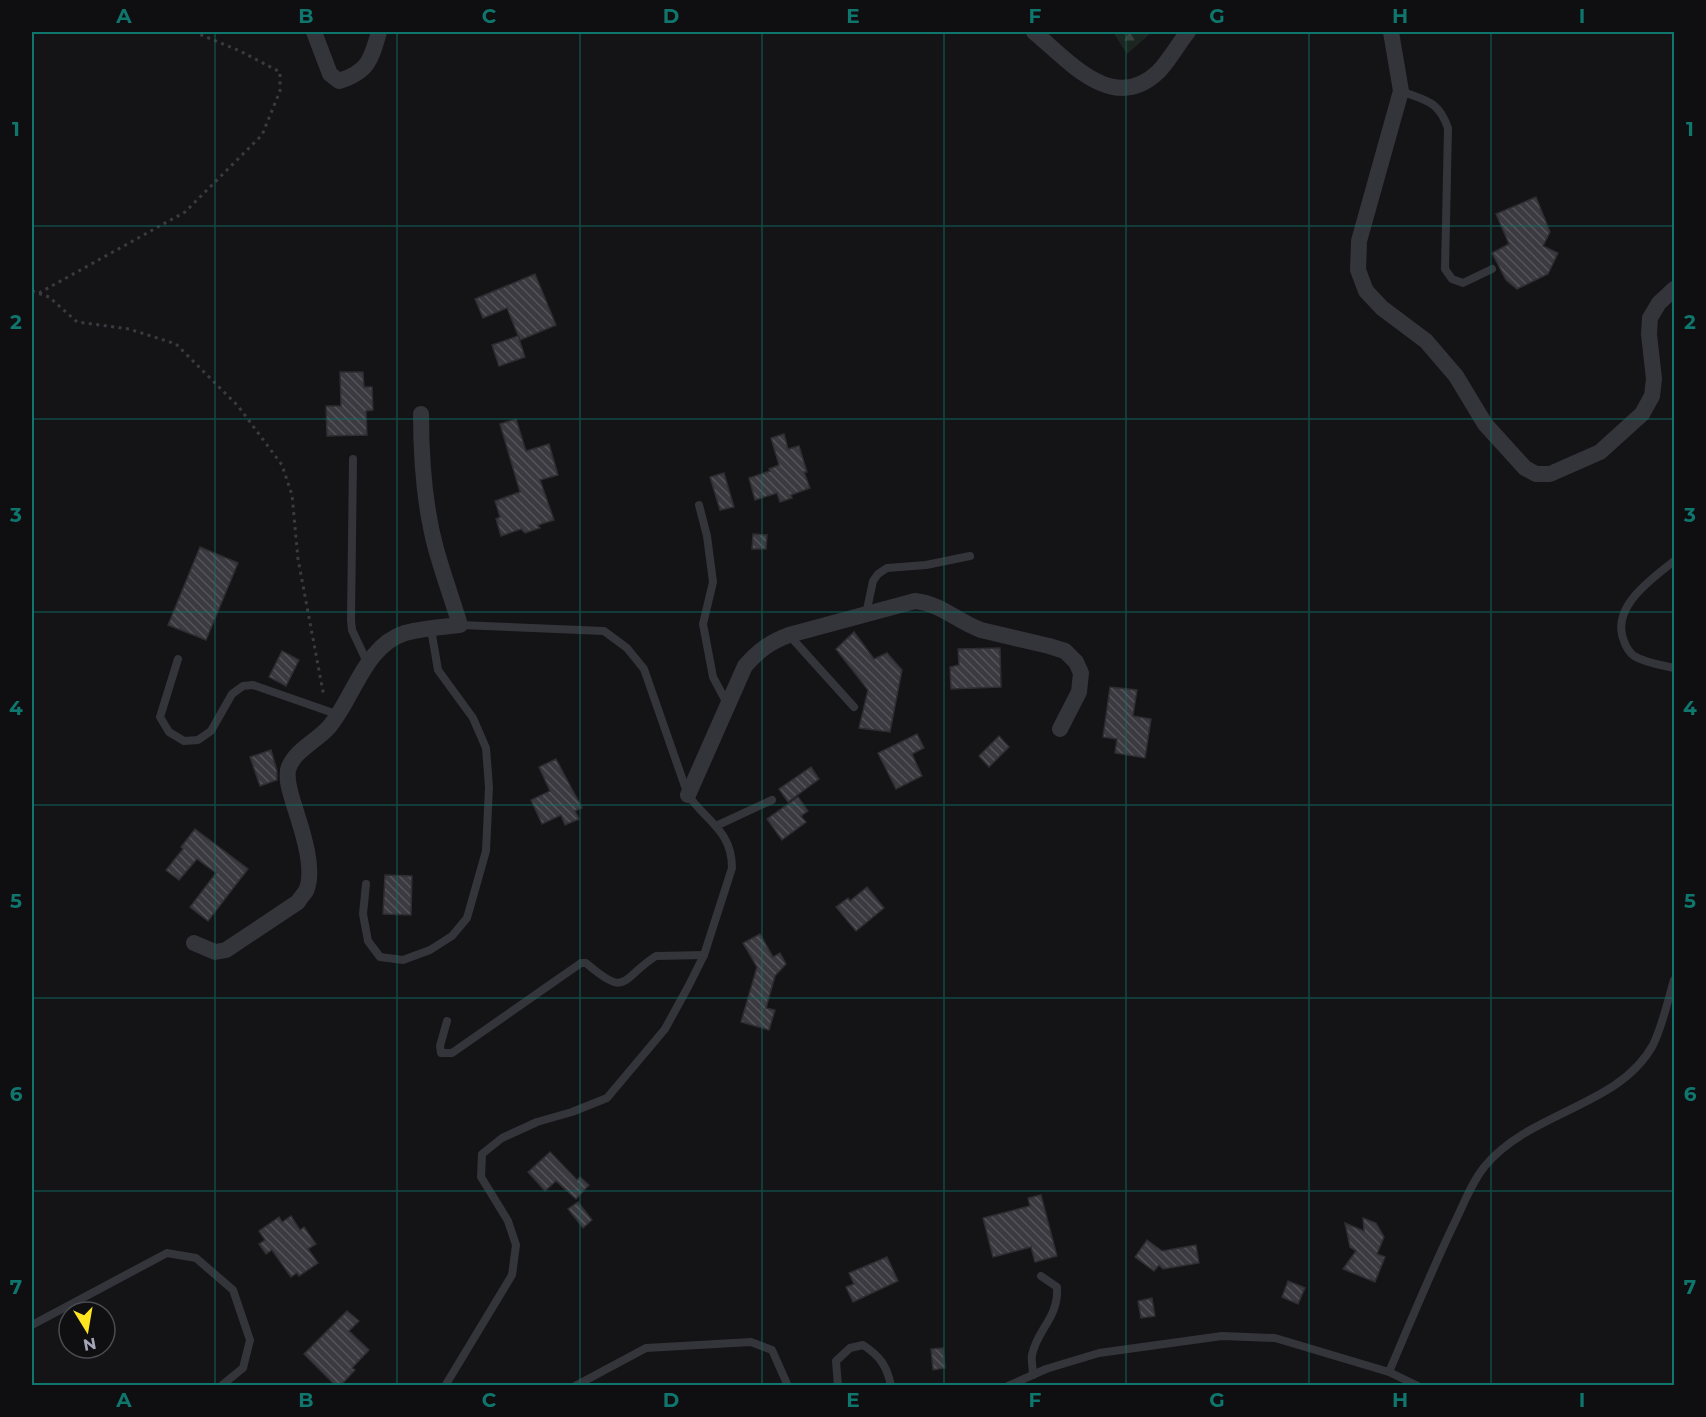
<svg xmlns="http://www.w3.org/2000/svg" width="1706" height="1417" font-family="Montserrat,sans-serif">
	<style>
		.forest { fill: url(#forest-firs) }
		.building { fill: url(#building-back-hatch); stroke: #2e2d31; stroke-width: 1.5 }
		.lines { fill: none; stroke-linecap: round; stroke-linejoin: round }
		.path { stroke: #3a3a42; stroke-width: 3; stroke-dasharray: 3 4.5; stroke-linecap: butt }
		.service { stroke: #34343b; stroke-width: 8 }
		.minor { stroke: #34343b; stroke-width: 16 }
		.grid { fill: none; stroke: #0f766e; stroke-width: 1.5; stroke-opacity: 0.55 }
		.neatline { fill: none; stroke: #0f766e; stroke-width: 2 }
		.grid-label { font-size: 20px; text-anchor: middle; font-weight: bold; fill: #0f766e }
	</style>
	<defs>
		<pattern id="forest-firs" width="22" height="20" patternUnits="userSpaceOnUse" patternTransform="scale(1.5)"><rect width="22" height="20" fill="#1d2520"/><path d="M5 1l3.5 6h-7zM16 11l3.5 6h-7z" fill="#3b423e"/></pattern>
		<pattern id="building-back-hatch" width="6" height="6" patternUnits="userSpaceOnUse" patternTransform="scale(1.5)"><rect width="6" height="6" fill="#3b3a40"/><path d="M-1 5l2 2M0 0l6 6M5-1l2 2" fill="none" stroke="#545459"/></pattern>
	</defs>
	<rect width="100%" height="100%" fill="#141315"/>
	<path class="forest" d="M1113,32H1152L1127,54Z"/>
	<g class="building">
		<path d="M1536,197L1550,232L1543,246L1558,253L1548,274L1517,289L1506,280L1492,253L1509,244L1496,214Z"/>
		<path d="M535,274L556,325L520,340L507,308L483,318L475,299Z"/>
		<path d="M518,336L525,357L499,366L492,345Z"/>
		<path d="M340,372H363L364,387H372L373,410L366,411L367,435L327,436L326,406H341Z"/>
		<path d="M516,419L526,451L549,444L558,475L540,480L554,520L538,525L540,528L525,533L521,529L501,536L496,519L500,517L495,501L520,492L500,424Z"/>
		<path d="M784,434L788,449L799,446L807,472H804L810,488L791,495L792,498L780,502L777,493L755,500L749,478L770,471L769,469L779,465L771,438Z"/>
		<path d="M724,473L734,507L720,510L710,477Z"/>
		<path d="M753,534L767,535L766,549H752Z"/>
		<path d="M200,547L238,563L206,640L168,625Z"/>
		<path d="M854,632L874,659L887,653L902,670L890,732L859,728L868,690L836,649Z"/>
		<path d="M1000,648L1001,687L951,689L950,667L959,665L958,649Z"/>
		<path d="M282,651L299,660L286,686L269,677Z"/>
		<path d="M1110,687L1137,690L1133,716L1151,719L1145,758L1115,753L1117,739L1103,737Z"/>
		<path d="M917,734L924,748L912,754L922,776L896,789L878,753Z"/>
		<path d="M999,736L1009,747L989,767L979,756Z"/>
		<path d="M271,750L277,771V780L260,786L250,757Z"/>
		<path d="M556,759L582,808L575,811L579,819L565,825L561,815L542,824L531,800L550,791L539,767Z"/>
		<path d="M811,767L819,779L788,802L779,789Z"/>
		<path d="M798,797L808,811L801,816L806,822L782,840L767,819Z"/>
		<path d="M195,829L248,869L208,921L190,907L216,873L197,859L179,880L166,870L183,849L181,847Z"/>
		<path d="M385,875L412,876L411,915L383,914Z"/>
		<path d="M867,887L884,908L856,931L836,907L848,898L850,901Z"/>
		<path d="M760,934L773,957L780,953L786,964L775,976L766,1008L775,1010L769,1030L741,1022L757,967L743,943Z"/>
		<path d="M550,1152L577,1180L580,1177L589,1185L576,1199L556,1181L545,1191L528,1172Z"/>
		<path d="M1041,1195L1057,1256L1035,1262L1031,1247L993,1257L983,1218L1030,1206L1028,1198Z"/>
		<path d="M578,1202L592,1220L583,1228L568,1209Z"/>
		<path d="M291,1216L300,1230L304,1227L316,1244L308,1249L318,1263L299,1276L297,1273L291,1277L272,1250L266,1254L259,1244L265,1240L259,1231L279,1217L282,1222Z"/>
		<path d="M1363,1218L1376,1223L1384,1237L1377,1254L1385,1257L1375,1282L1343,1269L1356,1251L1350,1247L1345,1223L1364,1231Z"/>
		<path d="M1147,1240L1162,1251L1196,1245L1199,1263L1163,1269L1159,1265L1154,1271L1135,1257Z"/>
		<path d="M887,1257L898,1281L853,1302L846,1287L854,1284L849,1273Z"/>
		<path d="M1288,1281L1305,1288L1298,1304L1282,1297Z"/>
		<path d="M1152,1298L1155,1316L1141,1318L1138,1301Z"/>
		<path d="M347,1311L359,1321L349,1331L369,1350L352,1368L355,1370L340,1386H336L304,1354Z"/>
		<path d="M943,1348L945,1368L933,1370L931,1349Z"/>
	</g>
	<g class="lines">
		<g class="path">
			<path d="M32,291L49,297L77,322L129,329L176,344L238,406L282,465L292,495L298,559L324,697"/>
			<path d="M39,293L185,212L262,135L280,91V72L240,51L194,32"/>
		</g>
		<g class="service">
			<path d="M1401,91C1426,101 1438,100 1448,128L1445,269L1452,279L1463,283L1492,269"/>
			<path d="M353,459L351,620L352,630L367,662"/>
			<path d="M699,505L707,536L713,582L703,624L713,677L728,705"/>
			<path d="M1674,561C1652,579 1610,607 1624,641C1626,647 1629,652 1634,656C1646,663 1661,665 1674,668"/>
			<path d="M866,614L873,581L878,574L887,568L926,565L970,556"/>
			<path d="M789,635L854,707"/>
			<path d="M178,659L160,717L169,732L184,741L198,740L211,731L232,694L243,686L253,685L339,715"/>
			<path d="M716,826L772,800"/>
			<path d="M366,884L363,914L368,941L380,957L403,960L430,950L452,936L467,918L486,851L489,787L486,748L473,718L438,670L431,629"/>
			<path d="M447,1021L440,1046L441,1053H452L581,963H586C628,999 620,979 656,956L704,955"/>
			<path d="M32,1325L167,1253L196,1258L233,1290L250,1340L243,1368L221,1386"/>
			<path d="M1389,1372C1410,1323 1430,1274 1453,1226C1463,1206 1471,1183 1485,1166C1530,1111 1619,1107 1653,1045C1662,1027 1668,1000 1674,980"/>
			<path d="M1033,1375C1033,1368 1031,1361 1032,1355C1037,1329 1059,1318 1057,1287L1041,1276"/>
			<path d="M445,1386L512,1275L516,1245L508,1221L481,1177L482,1154L502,1138L537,1122L572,1112L607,1098L665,1029L688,987L704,955L732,868C732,831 707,822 688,795L644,669L627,648L604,631L460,625"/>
			<path d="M575,1386L646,1348L751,1342L772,1350L788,1386"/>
			<path d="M838,1386L836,1361L850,1348L863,1345C880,1356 887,1366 891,1386"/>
			<path d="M1008,1386L1046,1369L1099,1353L1222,1336L1275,1338L1389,1372L1418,1386"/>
		</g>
		<g class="minor">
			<path d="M314,32L330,74L339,81C368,72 371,60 379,32"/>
			<path d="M1034,32C1068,60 1113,115 1158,72C1169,61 1178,44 1188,32"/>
			<path d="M1391,32L1401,91L1359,241L1358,270L1366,291L1382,308L1426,341L1456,376L1485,424L1525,468L1536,474H1550L1600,452L1642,414L1652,396L1654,379L1649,334L1650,318L1659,303L1674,289"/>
			<path d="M688,795L745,666C758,651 770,642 789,635L915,601C942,604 956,621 981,630L1049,646L1065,651L1076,662L1081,673L1079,692L1060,729"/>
			<path d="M194,943L215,952L226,950L298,902C300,898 304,894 306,891C316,869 301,827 294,805C291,794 286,782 288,770C293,751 317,741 329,727C354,698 364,646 405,633C423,628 442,627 460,625C452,599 443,574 436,549C424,505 421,459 421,414"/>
		</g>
	</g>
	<path class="grid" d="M215,32V1386M397,32V1386M580,32V1386M762,32V1386M944,32V1386M1126,32V1386M1309,32V1386M1491,32V1386M32,226H1674M32,419H1674M32,612H1674M32,805H1674M32,998H1674M32,1191H1674"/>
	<rect width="1706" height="1417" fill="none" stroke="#0f0e10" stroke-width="66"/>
	<g transform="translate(87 1330) rotate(169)"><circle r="28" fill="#0f0e10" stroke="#4b4b53" stroke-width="1.5"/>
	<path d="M0-4.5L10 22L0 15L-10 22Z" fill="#ffe422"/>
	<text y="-9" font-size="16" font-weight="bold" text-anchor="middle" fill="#a4a6b7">N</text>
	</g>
	<rect x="33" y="33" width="1640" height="1351" class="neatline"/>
	<g class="grid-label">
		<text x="124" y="23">A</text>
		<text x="306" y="23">B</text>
		<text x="489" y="23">C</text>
		<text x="671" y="23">D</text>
		<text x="853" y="23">E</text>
		<text x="1035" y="23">F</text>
		<text x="1217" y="23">G</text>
		<text x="1400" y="23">H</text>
		<text x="1582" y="23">I</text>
		<text x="16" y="136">1</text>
		<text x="1690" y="136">1</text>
		<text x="16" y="329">2</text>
		<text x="1690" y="329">2</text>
		<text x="16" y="522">3</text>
		<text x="1690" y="522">3</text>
		<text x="16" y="715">4</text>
		<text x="1690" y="715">4</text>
		<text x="16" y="908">5</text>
		<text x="1690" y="908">5</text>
		<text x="16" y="1101">6</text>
		<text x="1690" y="1101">6</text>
		<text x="16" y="1294">7</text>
		<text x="1690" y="1294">7</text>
		<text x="124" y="1407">A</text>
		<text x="306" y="1407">B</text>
		<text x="489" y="1407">C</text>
		<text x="671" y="1407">D</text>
		<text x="853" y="1407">E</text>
		<text x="1035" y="1407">F</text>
		<text x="1217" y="1407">G</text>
		<text x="1400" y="1407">H</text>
		<text x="1582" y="1407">I</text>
	</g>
</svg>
